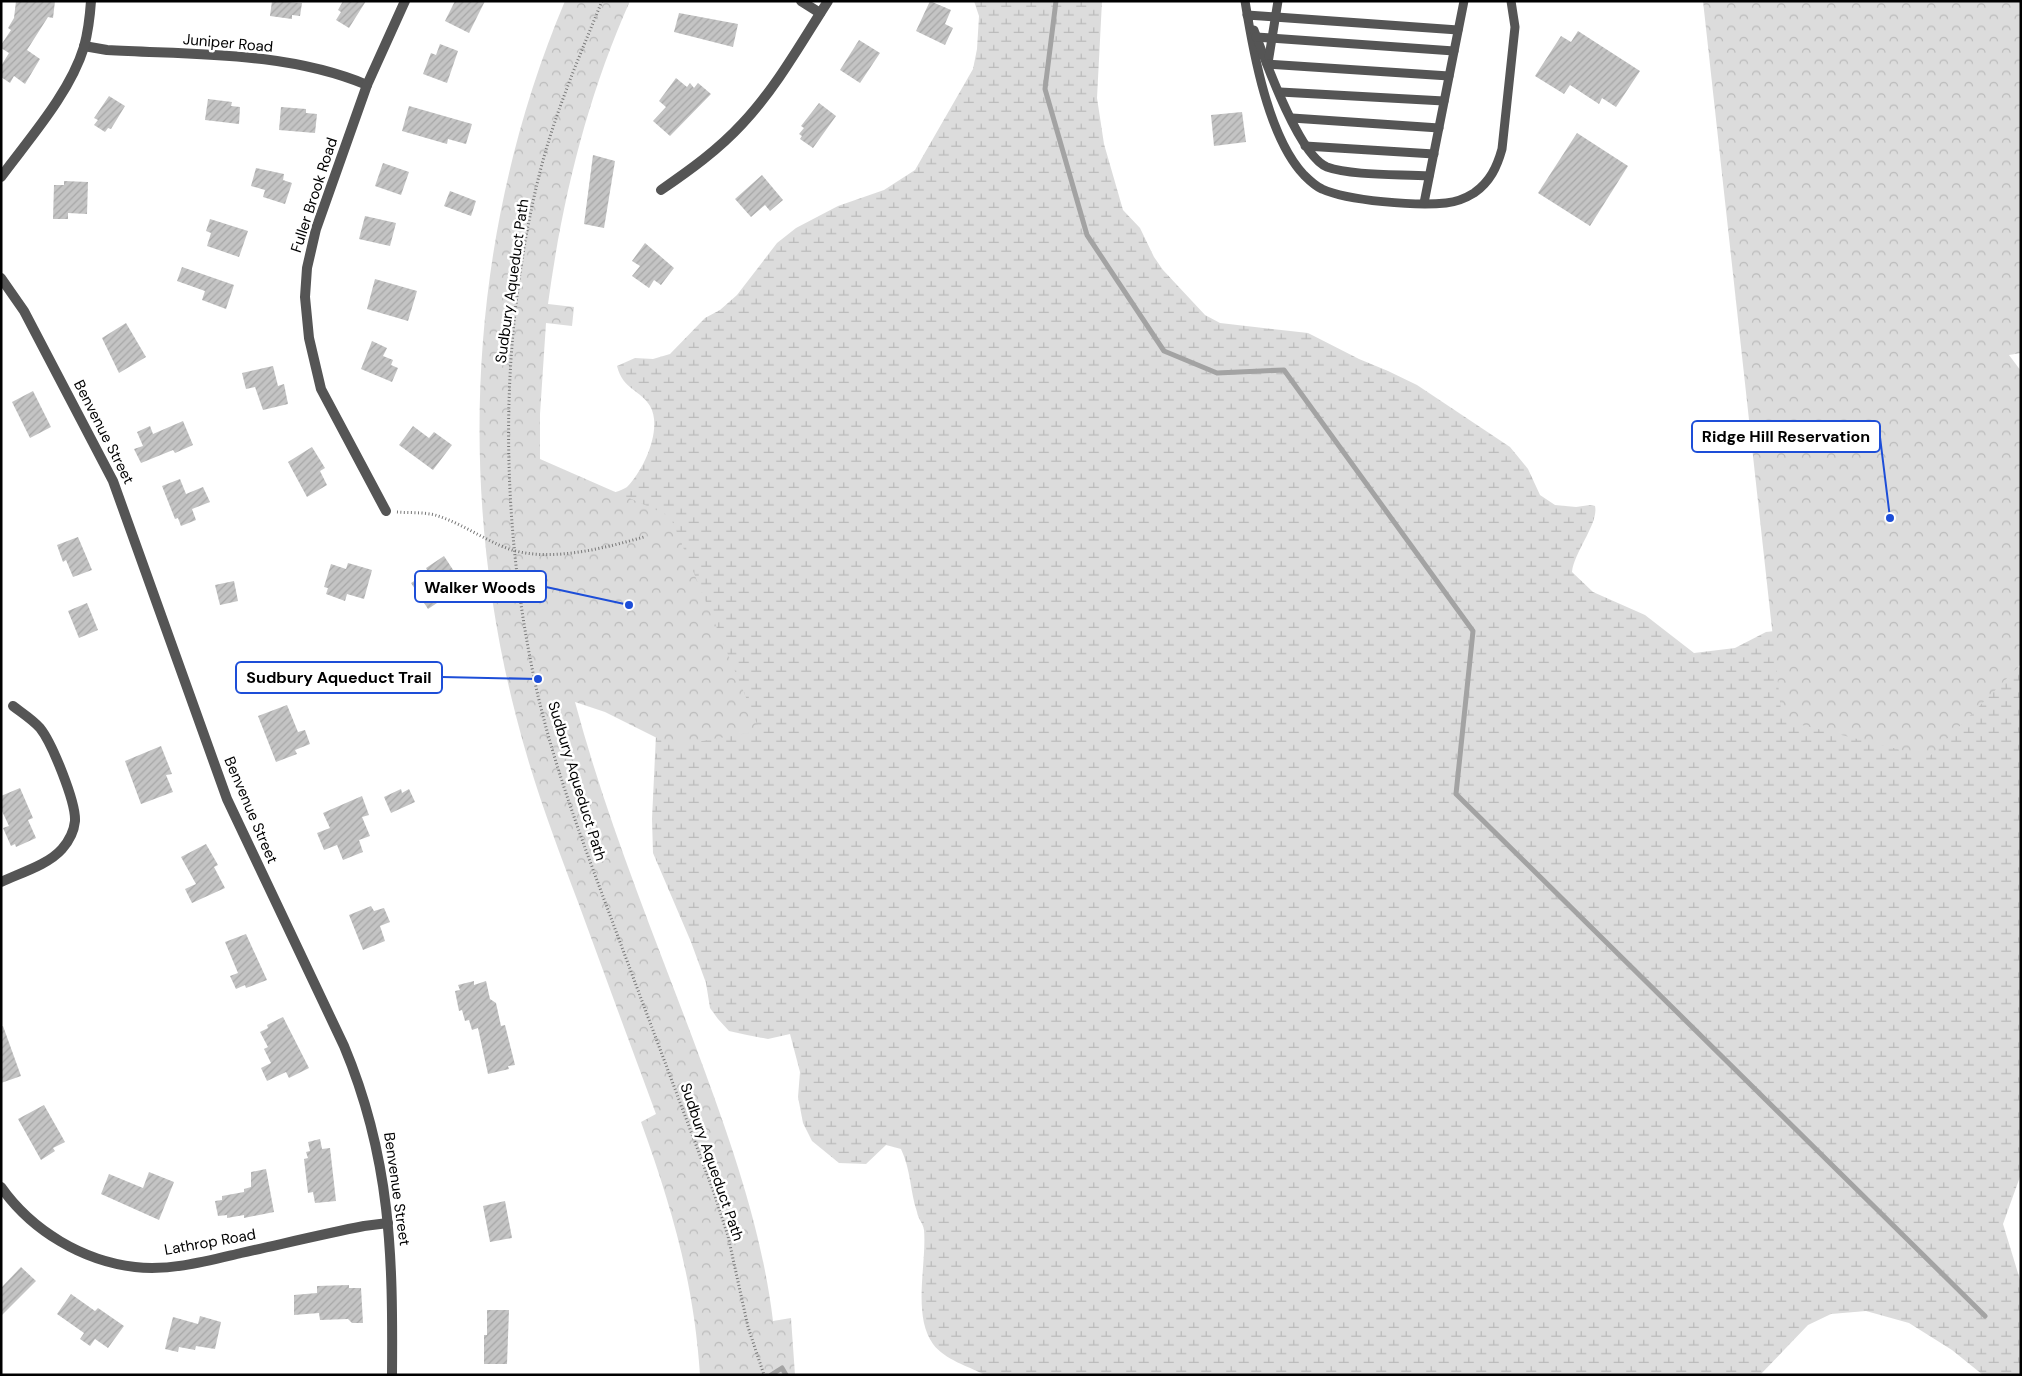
<svg xmlns="http://www.w3.org/2000/svg" width="2022" height="1376" font-family="'DM Sans',sans-serif">
	<style>
		.wetland { fill: url(#wetland-marsh) }
		.park { fill: url(#park-crowns) }
		.lines { fill: none; stroke-linecap: round; stroke-linejoin: round }
		.stream { stroke: #a3a3a3; stroke-width: 5 }
		.building { fill: url(#building-hatch) }
		.path { stroke: #777; stroke-width: 3; stroke-dasharray: 1 2.5; stroke-linecap: butt }
		.service { stroke: #555; stroke-width: 9 }
		.minor { stroke: #555; stroke-width: 10 }
		.tertiary { stroke: #555; stroke-width: 10 }
		.labels { text-anchor: middle; dominant-baseline: central; stroke-width: 5; stroke-linejoin: round; paint-order: stroke }
		.street-label { font-size: 15px; fill: #000; stroke: #fff }
		.leader { fill: none; stroke: #1d4ed8; stroke-width: 2 }
		.callout-dot { fill: #1d4ed8; stroke: #fff; stroke-width: 2 }
		.callout { fill: #fff; stroke: #1d4ed8; stroke-width: 2 }
		.callout-label { font-size: 16px; text-anchor: middle; font-weight: bold; fill: #000 }
	</style>
	<defs>
		<pattern id="wetland-marsh" width="20" height="14" patternUnits="userSpaceOnUse" patternTransform="scale(1.25)"><rect width="20" height="14" fill="#dcdcdc"/><path d="M1 5h8M5 5V1M11 12h8M15 12V8" fill="none" stroke="#bbb"/></pattern>
		<pattern id="park-crowns" width="20" height="18" patternUnits="userSpaceOnUse" patternTransform="scale(1.25)"><rect width="20" height="18" fill="#dcdcdc"/><path d="M2 6a3 3 0 1 1 6 0M12 15a3 3 0 1 1 6 0" fill="none" stroke="#bbb"/></pattern>
		<pattern id="building-hatch" width="6" height="6" patternUnits="userSpaceOnUse" patternTransform="scale(1.25)"><rect width="6" height="6" fill="#c4c4c4"/><path d="M-1 1l2-2M0 6l6-6M5 7l2-2" fill="none" stroke="#a7a7a7"/></pattern>
	</defs>
	<rect width="100%" height="100%" fill="#fff"/>
	<path class="wetland" d="M974,1H1102L1097,98L1104,144L1123,210L1140,228L1154,257L1163,270L1205,315L1220,323L1308,333L1359,359L1388,371L1417,385L1510,447L1528,469L1540,495L1555,505L1576,507L1590,505L1595,506C1599,523 1574,552 1572,572L1593,592L1645,615L1694,653L1735,648L1766,632L1784,630L2018,666L2021,669V1174L2003,1224L2021,1283V1375H1983L1952,1350L1909,1323L1866,1311L1831,1314L1808,1325L1760,1375H985C968,1366 945,1360 933,1344C912,1315 927,1263 924,1230C923,1223 918,1219 917,1212C910,1191 911,1170 901,1149L886,1145L866,1164L839,1163L812,1141L803,1123L798,1097L800,1072L790,1034L768,1039L747,1035L729,1031L718,1019L710,1008L706,983L691,942L653,853L652,819L657,714L610,494C615,492 623,490 627,487C644,470 663,428 650,406C641,390 623,390 617,366L635,358L653,359L670,354L705,318L720,310L737,295L777,243L796,228L838,206L884,190L915,170L973,69L977,49L979,16Z"/>
	<g class="park">
		<path d="M565,1H630C587,97 562,200 548,304L574,307L572,326L546,323L540,414V459L670,516L760,731L673,746L605,712L575,702C606,818 652,930 694,1042C728,1134 761,1223 773,1321L791,1318L795,1375H700C694,1283 672,1208 641,1122L656,1114C630,1044 604,973 578,902C555,841 532,780 516,716C455,480 470,226 565,1Z"/>
		<path d="M1703,1H2021V353L2009,355L2021,371V664L1929,757L1782,720Z"/>
	</g>
	<g class="lines">
		<g class="stream">
			<path d="M1056,1L1045,89L1087,235L1164,351L1217,373L1284,370L1473,631L1456,794L1985,1316"/>
			<path d="M771,1375L782,1368L786,1375"/>
		</g>
	</g>
	<g class="building">
		<path d="M16,1H55L53,18L48,17L27,50L40,59L25,84L14,76L10,83L1,77V66L9,53L1,48V45L11,30L8,28L14,18Z"/>
		<path d="M272,1L302,3L300,16L292,15V19L270,16Z"/>
		<path d="M343,1H366L349,28L336,20L341,12L338,10Z"/>
		<path d="M455,1H485L469,33L445,21Z"/>
		<path d="M930,1L951,10L945,24L953,28L945,45L916,31Z"/>
		<path d="M679,13L738,24L733,47L674,32Z"/>
		<path d="M1578,31L1640,71L1616,107L1602,98L1599,104L1570,85L1564,94L1535,76L1561,36L1571,42Z"/>
		<path d="M859,40L880,53L860,83L840,70Z"/>
		<path d="M440,44L458,51L447,83L423,74L431,53L436,55Z"/>
		<path d="M676,78L687,87L690,83L694,88L698,83L711,94L670,136L653,121L666,107L659,101Z"/>
		<path d="M109,96L125,106L111,129L108,128L105,132L94,125L98,120L94,118Z"/>
		<path d="M208,99L232,102L231,106L240,107L239,124L205,120Z"/>
		<path d="M819,103L836,116L813,148L800,139L802,136L799,134L804,128L801,126Z"/>
		<path d="M409,106L472,124L466,144L448,139L447,144L402,131Z"/>
		<path d="M281,107L306,109V113L317,114L315,133L279,130Z"/>
		<path d="M1242,112L1246,142L1214,146L1211,115Z"/>
		<path d="M1577,133L1628,166L1590,226L1538,193Z"/>
		<path d="M593,155L615,161L604,228L584,224Z"/>
		<path d="M383,163L409,172L401,195L375,186Z"/>
		<path d="M256,168L284,174L283,180L292,183L285,204L263,197L265,190L251,186Z"/>
		<path d="M762,175L783,200L770,211L765,205L751,217L735,199Z"/>
		<path d="M64,181L88,182L87,214L68,213V219H53L54,185H64Z"/>
		<path d="M450,191L476,201L471,216L444,206Z"/>
		<path d="M365,216L396,223L390,246L359,239Z"/>
		<path d="M210,219L248,231L239,257L207,246L211,233L206,231Z"/>
		<path d="M645,243L674,268L661,285L654,280L649,288L632,276L640,266L632,261Z"/>
		<path d="M182,267L234,285L226,309L202,300L205,291L177,281Z"/>
		<path d="M375,279L417,291L408,321L367,309Z"/>
		<path d="M126,323L146,357L119,373L102,338Z"/>
		<path d="M372,341L387,348L383,356L393,360L391,365L398,368L392,382L361,369Z"/>
		<path d="M273,366L278,386L284,384L288,404L263,410L255,387L246,389L242,373Z"/>
		<path d="M33,391L51,427L30,438L12,402Z"/>
		<path d="M183,421L193,445L175,453L173,450L141,463L134,449L143,446L137,432L150,426L153,434Z"/>
		<path d="M413,426L429,438L434,432L452,445L433,470L399,445Z"/>
		<path d="M312,447L325,468L320,471L327,485L307,497L288,462Z"/>
		<path d="M180,479L186,494L203,487L210,502L192,509L196,520L181,526L178,518L175,519L162,486Z"/>
		<path d="M78,537L92,570L73,577L66,560L63,562L57,545Z"/>
		<path d="M444,556L459,579L444,588L449,595L428,609L411,583L428,572L426,568Z"/>
		<path d="M348,563L372,570L364,599L347,594L345,601L326,594L328,588L324,587L331,564L346,569Z"/>
		<path d="M234,581L238,601L220,605L215,585Z"/>
		<path d="M87,603L98,630L79,638L68,611Z"/>
		<path d="M287,705L298,732L305,730L310,744L295,750L297,754L276,762L258,716Z"/>
		<path d="M161,746L172,774L166,775L173,792L141,804L125,761Z"/>
		<path d="M20,788L33,818L28,820L36,838L16,847L15,844L11,846L3,828L9,826L1,809V796Z"/>
		<path d="M401,789L402,793L409,789L415,802L391,813L384,797Z"/>
		<path d="M362,796L369,815L362,817L370,836L359,840L363,852L343,860L337,845L324,850L317,833L330,828L323,813Z"/>
		<path d="M206,844L218,865L214,867L225,888L192,903L185,889L196,884L181,857Z"/>
		<path d="M371,906L374,911L384,908L390,922L380,926L385,941L363,950L349,915Z"/>
		<path d="M246,934L267,980L246,988L245,985L236,989L230,976L238,973L225,942Z"/>
		<path d="M474,981V985L486,981L490,999L496,1003L501,1026L505,1025L515,1065L508,1066L509,1069L488,1074L478,1028L472,1030L469,1020L465,1021L462,1010L459,1011L455,991L460,990L458,985Z"/>
		<path d="M283,1017L309,1068L289,1078L286,1072L267,1081L261,1068L271,1063L264,1049L268,1047L260,1032L268,1028L267,1025Z"/>
		<path d="M3,1026L21,1076L1,1083V1027Z"/>
		<path d="M44,1105L65,1142L53,1148L55,1151L41,1160L18,1119Z"/>
		<path d="M320,1139L322,1149L330,1148L336,1201L315,1203L313,1192L308,1193L304,1159L308,1158L306,1152L310,1151L308,1142Z"/>
		<path d="M266,1169L274,1212L244,1218V1215L227,1218V1215L218,1216L215,1201L222,1200V1196L244,1192V1189L251,1187V1172Z"/>
		<path d="M149,1172L174,1182L159,1220L101,1194L109,1174L143,1188Z"/>
		<path d="M505,1201L512,1238L490,1242L483,1206Z"/>
		<path d="M21,1267L36,1281L1,1316V1288Z"/>
		<path d="M349,1285V1288H361L363,1323H352L348,1319L320,1320L319,1313L294,1315V1295L317,1293V1286Z"/>
		<path d="M71,1294L95,1311L98,1308L124,1326L108,1348L95,1339L90,1346L80,1339L84,1333L57,1314Z"/>
		<path d="M487,1310H509L507,1364H484V1335H487Z"/>
		<path d="M200,1316L221,1322L215,1349L196,1346L195,1350L179,1347L178,1352L165,1349L173,1317L198,1324Z"/>
	</g>
	<g class="lines">
		<g class="path">
			<path d="M602,1C580,55 557,108 542,164C498,333 499,517 536,687C555,772 587,853 617,934C649,1020 681,1105 713,1190L728,1236L748,1327L764,1375"/>
			<path d="M397,512C409,513 423,512 435,515C462,523 485,541 512,550C553,562 604,548 644,537"/>
		</g>
		<g class="service">
			<path d="M1245,1C1253,51 1268,137 1304,175C1309,180 1315,186 1322,189C1348,201 1417,206 1446,203C1456,202 1466,198 1474,193C1490,182 1497,167 1502,149L1515,27L1511,1"/>
			<path d="M1249,18L1247,15L1458,30"/>
			<path d="M1254,30C1265,60 1299,156 1327,167C1352,176 1401,174 1429,176"/>
			<path d="M1256,37L1454,51"/>
			<path d="M1268,63L1278,1"/>
			<path d="M1267,64L1449,76"/>
			<path d="M1280,92L1444,101"/>
			<path d="M1292,118L1439,128"/>
			<path d="M1305,146L1434,154"/>
			<path d="M1424,203L1464,1"/>
		</g>
		<g class="minor">
			<path d="M801,1L820,13"/>
			<path d="M84,46L107,50C193,55 286,51 367,85"/>
			<path d="M661,190C690,170 718,150 742,124C776,88 801,43 828,1"/>
			<path d="M386,511L321,389L309,338L305,297L307,268L316,229L367,85L405,1"/>
			<path d="M1,882C20,873 48,865 62,849C69,841 74,831 75,821C76,802 52,743 40,728C32,719 22,713 13,706"/>
			<path d="M1,1187C32,1231 83,1261 135,1267C171,1271 207,1261 241,1253C282,1244 323,1234 364,1226L388,1223"/>
		</g>
		<g class="tertiary">
			<path d="M1,177C29,139 70,93 84,47C88,32 90,16 91,1"/>
			<path d="M1,278L24,311L113,481L227,799L344,1046C391,1158 393,1256 392,1375"/>
		</g>
	</g>
	<g class="labels">
		<g class="street-label">
			<text transform="translate(228 43) rotate(5)">Juniper Road</text>
			<text transform="translate(314 195) rotate(-72)">Fuller Brook Road</text>
			<text transform="translate(512 281) rotate(-82)">Sudbury Aqueduct Path</text>
			<text transform="translate(104 432) rotate(63)">Benvenue Street</text>
			<text transform="translate(577 781) rotate(73)">Sudbury Aqueduct Path</text>
			<text transform="translate(251 810) rotate(67)">Benvenue Street</text>
			<text transform="translate(712 1162) rotate(71)">Sudbury Aqueduct Path</text>
			<text transform="translate(397 1189) rotate(82)">Benvenue Street</text>
			<text transform="translate(210 1242) rotate(-10)">Lathrop Road</text>
		</g>
	</g>
	<path class="leader" d="M1890 518L1880 437M629 605L546 587M538 679L442 677"/>
	<g class="callout-dot">
		<circle cx="1890" cy="518" r="5"/>
		<circle cx="629" cy="605" r="5"/>
		<circle cx="538" cy="679" r="5"/>
	</g>
	<g class="callout">
		<rect x="1692" y="421" width="188" height="31" rx="5"/>
		<rect x="415" y="571" width="131" height="31" rx="5"/>
		<rect x="236" y="662" width="206" height="31" rx="5"/>
	</g>
	<g class="callout-label">
		<text x="1786" y="442">Ridge Hill Reservation</text>
		<text x="480" y="593">Walker Woods</text>
		<text x="339" y="683">Sudbury Aqueduct Trail</text>
	</g>
	<rect width="2022" height="1376" fill="none" stroke="#000000" stroke-width="5"/>
</svg>
